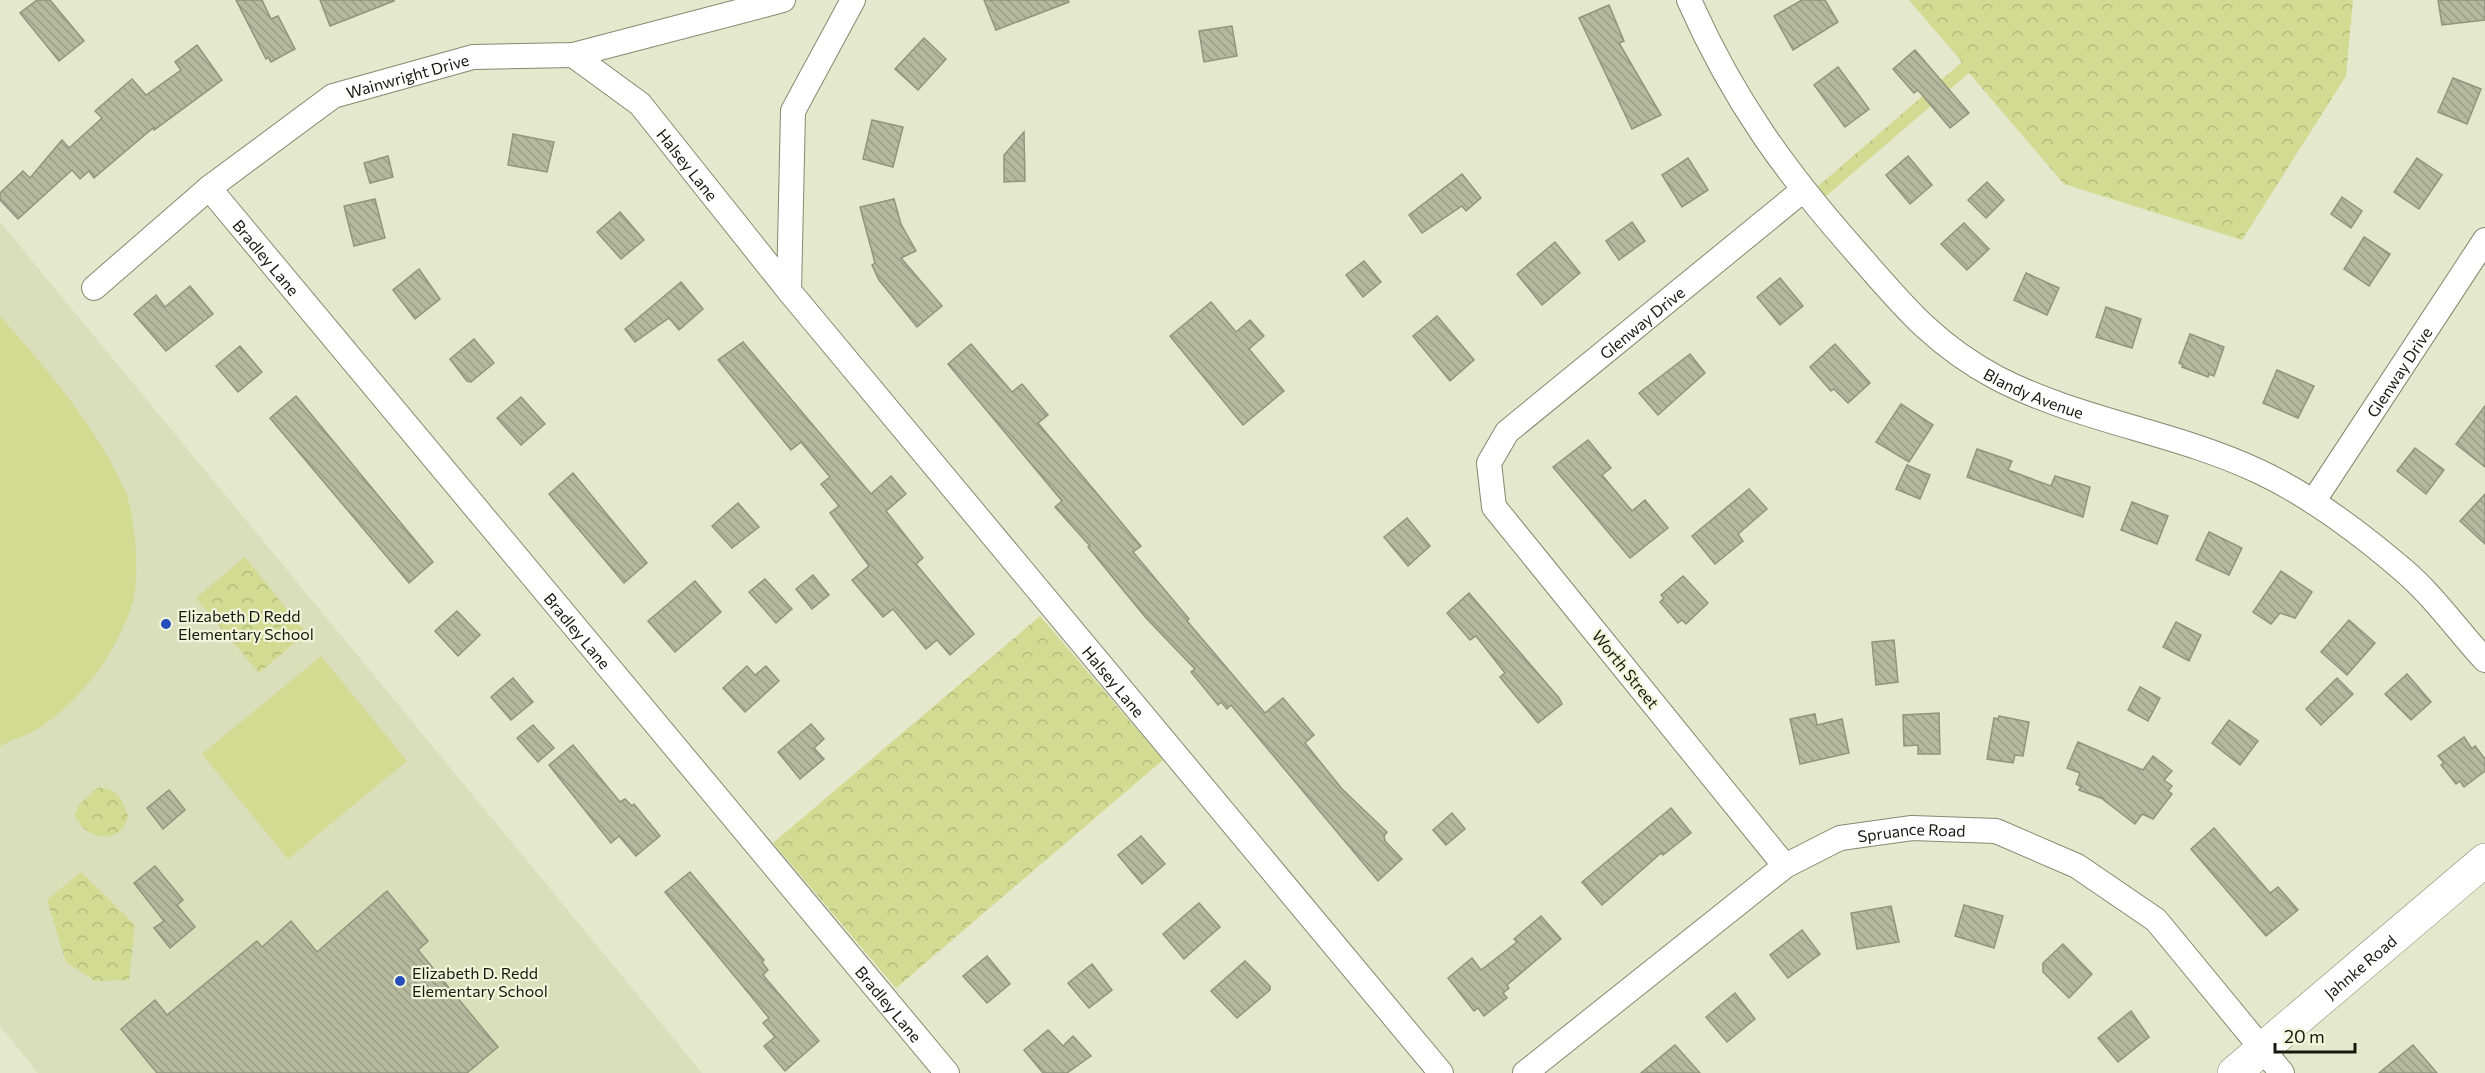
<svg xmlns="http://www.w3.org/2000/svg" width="2485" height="1073" font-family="Commissioner,sans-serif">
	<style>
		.built { fill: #d9debb }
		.park { fill: url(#park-crowns) }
		.pitch { fill: #d2db92 }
		.building { fill: url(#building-back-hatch); stroke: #91957c; stroke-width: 1.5 }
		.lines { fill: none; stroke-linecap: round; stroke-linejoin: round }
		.street-casing { stroke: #858970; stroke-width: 26 }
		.secondary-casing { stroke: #858970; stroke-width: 34 }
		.street { stroke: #fff; stroke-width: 24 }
		.secondary { stroke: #fff; stroke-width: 33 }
		.poi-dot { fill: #234ebc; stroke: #f1f6da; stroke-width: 2 }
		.labels { text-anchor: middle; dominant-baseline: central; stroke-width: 4.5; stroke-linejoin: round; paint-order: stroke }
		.street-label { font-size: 16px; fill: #17180e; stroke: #f1f6da }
		.poi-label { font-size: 16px; fill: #17180e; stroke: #f1f6da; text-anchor: start }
	</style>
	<defs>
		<pattern id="park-crowns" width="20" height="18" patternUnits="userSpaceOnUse" patternTransform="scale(1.5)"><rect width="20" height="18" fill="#d2db92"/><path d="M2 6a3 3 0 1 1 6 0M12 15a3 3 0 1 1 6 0" fill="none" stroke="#b4bb7d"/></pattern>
		<pattern id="building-back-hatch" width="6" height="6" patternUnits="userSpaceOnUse" patternTransform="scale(1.5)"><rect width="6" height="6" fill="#b5b99e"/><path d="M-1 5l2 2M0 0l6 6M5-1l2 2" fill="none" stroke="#9b9e87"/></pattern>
	</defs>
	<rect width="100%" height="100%" fill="#e4e8cd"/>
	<path class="built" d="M0,222L702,1073H38L0,1026Z"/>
	<g class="park">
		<path d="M1909,0H2353L2346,76L2242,240L2064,184L1969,73L1825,197L1816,188L1962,62Z"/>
		<path d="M245,557L306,633L259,673L196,598Z"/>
		<path d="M1040,616L1163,760L896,988L773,843Z"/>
		<path d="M97,788C116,786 122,800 128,816C122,846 85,840 75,816L78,806Z"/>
		<path d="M81,872L135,925L129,980L95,981L66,962L47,900Z"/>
	</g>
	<g class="pitch">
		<path d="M0,316C47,370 97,426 126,493C135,516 140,576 133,601C120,647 84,697 45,724C32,734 14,739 0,746Z"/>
		<path d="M321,656L407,761L288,859L202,754Z"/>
	</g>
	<g class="building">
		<path d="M37,0H50L84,41L59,61L20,13Z"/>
		<path d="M236,0H262L271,19L278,16L295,49L271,62L268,57L266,59Z"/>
		<path d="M320,0H393L394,1L330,26Z"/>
		<path d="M984,0H1068L1069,2L996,30Z"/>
		<path d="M1802,0H1825L1838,22L1793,50L1774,16Z"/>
		<path d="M2438,0H2485V20L2442,25Z"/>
		<path d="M1609,5L1624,41L1619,43L1661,115L1632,129L1579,18Z"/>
		<path d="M1232,26L1237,56L1204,62L1199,31Z"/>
		<path d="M924,38L946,59L918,90L895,69Z"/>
		<path d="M197,45L222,80L154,130L153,128L94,178L89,171L80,179L72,170L18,219L0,200V193L23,171L30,178L62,140L69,148L102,118L95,111L132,79L146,95L181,70L175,62Z"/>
		<path d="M1915,50L1969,113L1950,128L1918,90L1914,93L1893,69Z"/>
		<path d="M1838,67L1869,109L1845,127L1814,85Z"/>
		<path d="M2453,78L2481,89L2467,124L2438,112Z"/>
		<path d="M872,120L903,127L893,167L863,159Z"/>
		<path d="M1024,132L1025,181L1004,182V155Z"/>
		<path d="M513,134L554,142L547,172L508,165Z"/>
		<path d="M388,156L393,177L370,183L364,163Z"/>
		<path d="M1908,156L1932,185L1910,204L1886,175Z"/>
		<path d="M1688,158L1708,190L1682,207L1662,175Z"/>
		<path d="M2417,158L2442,175L2419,209L2394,192Z"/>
		<path d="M1462,174L1481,198L1466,211L1462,206L1422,233L1409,215Z"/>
		<path d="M1987,182L2004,200L1986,218L1968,200Z"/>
		<path d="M2342,197L2362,211L2351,228L2331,214Z"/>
		<path d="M375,199L385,238L354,246L344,206Z"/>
		<path d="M894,199L901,224L916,251L901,258L942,306L917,327L879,280L872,265L875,263L860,207Z"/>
		<path d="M620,212L644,240L621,259L597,232Z"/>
		<path d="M1632,222L1645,241L1619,260L1606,241Z"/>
		<path d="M1964,223L1989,249L1967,270L1941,244Z"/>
		<path d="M2364,237L2390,254L2369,286L2344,269Z"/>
		<path d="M1555,242L1580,273L1542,305L1517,274Z"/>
		<path d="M1364,261L1381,282L1363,297L1346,275Z"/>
		<path d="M419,269L440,299L415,319L393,290Z"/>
		<path d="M2026,273L2059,288L2047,315L2014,300Z"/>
		<path d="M1780,278L1803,306L1780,325L1757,297Z"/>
		<path d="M681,282L703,309L679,330L669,318L635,342L625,329Z"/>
		<path d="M190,286L213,314L166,351L134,314L156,295L165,307Z"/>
		<path d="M1211,302L1236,332L1250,320L1264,336L1249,349L1284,391L1243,425L1170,336Z"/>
		<path d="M2106,307L2141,319L2132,348L2096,337Z"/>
		<path d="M1437,316L1474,360L1450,381L1413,336Z"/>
		<path d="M2190,334L2224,347L2214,376L2209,374L2208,377L2182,367L2183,365L2179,363Z"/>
		<path d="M474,339L494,363L471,382L467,381L450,359Z"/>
		<path d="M743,342L871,494L891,476L906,494L886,511L923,558L916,564L974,634L950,655L937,640L926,649L893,609L883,617L852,580L869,566L830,513L839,506L821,484L830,477L801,442L791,450L718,360Z"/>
		<path d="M971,344L1012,392L1022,384L1048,415L1038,423L1141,546L1133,552L1189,619L1187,621L1265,713L1283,698L1314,735L1305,743L1342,789L1387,832L1384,836L1385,841L1402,859L1378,881L1231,705L1227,709L1221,702L1218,705L1191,672L1195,669L1146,618L1088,547L1090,546L1055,507L1062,501L948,364Z"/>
		<path d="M1835,344L1870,383L1848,403L1834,389L1831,391L1810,367Z"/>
		<path d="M240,346L262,372L238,392L216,366Z"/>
		<path d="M1690,354L1705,373L1658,415L1639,393Z"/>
		<path d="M2277,370L2314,386L2298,418L2263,403Z"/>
		<path d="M296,396L433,562L409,583L270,418Z"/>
		<path d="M521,397L545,424L521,445L497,418Z"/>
		<path d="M1901,404L1933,425L1909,462L1876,442Z"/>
		<path d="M2485,406V467L2456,444Z"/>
		<path d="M1588,440L1611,468L1602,475L1632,511L1645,500L1668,528L1630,558L1553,467Z"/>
		<path d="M2415,448L2444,470L2426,494L2397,471Z"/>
		<path d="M1977,449L2012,461L2008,470L2051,486L2055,476L2090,487L2083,517L1967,477Z"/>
		<path d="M1907,465L1930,475L1920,499L1896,489Z"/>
		<path d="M573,473L647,563L624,583L549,494Z"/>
		<path d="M1749,489L1767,509L1738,534L1743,541L1715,564L1692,536Z"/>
		<path d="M2485,494V544L2460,521Z"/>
		<path d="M2132,502L2168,516L2157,544L2121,530Z"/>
		<path d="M738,503L759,527L732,548L712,526Z"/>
		<path d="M1407,518L1430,546L1408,566L1384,537Z"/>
		<path d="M2209,532L2242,548L2229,575L2196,560Z"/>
		<path d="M2281,571L2312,592L2295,618L2280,613L2271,624L2253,612Z"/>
		<path d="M813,575L829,595L812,609L796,589Z"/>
		<path d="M1683,576L1708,603L1686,624L1682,620L1678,623L1660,602L1664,598L1661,595Z"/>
		<path d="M765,579L792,609L776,623L749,592Z"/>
		<path d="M695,581L721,612L675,652L648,621Z"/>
		<path d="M1469,593L1559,698L1562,704L1538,723L1500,677L1505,673L1476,636L1470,640L1447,613Z"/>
		<path d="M457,611L480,635L458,656L435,631Z"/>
		<path d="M2349,620L2375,643L2347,675L2321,652Z"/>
		<path d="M2176,622L2201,635L2189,661L2163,647Z"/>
		<path d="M1894,640L1898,682L1876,685L1872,642Z"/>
		<path d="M747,666L755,675L766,666L779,681L745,712L723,688Z"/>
		<path d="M2407,674L2431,702L2411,720L2385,694Z"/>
		<path d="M513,678L533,702L511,720L491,697Z"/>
		<path d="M2337,678L2353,694L2321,725L2306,709Z"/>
		<path d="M2140,687L2160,698L2148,721L2128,710Z"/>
		<path d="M1939,713L1940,754H1918V745L1904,746L1903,715Z"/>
		<path d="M1815,714L1817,725L1842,719L1849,753L1800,764L1790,719Z"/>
		<path d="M1999,716L2029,722L2023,756L2015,755L2013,763L1987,759L1994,718L1998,719Z"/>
		<path d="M2229,720L2258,741L2240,765L2212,743Z"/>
		<path d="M811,724L824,739L814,748L824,759L800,779L778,752Z"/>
		<path d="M533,725L554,748L538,762L517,738Z"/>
		<path d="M2464,737L2472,749L2475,746L2485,759V771L2464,787L2460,781L2456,784L2441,765L2444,763L2438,756Z"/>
		<path d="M2078,742L2143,770L2153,756L2172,771L2164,780L2172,786L2168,791L2172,794L2153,819L2142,814L2135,824L2101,798L2079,790L2081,787L2076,784L2080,773L2067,768Z"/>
		<path d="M573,745L620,802L625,799L632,806L634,804L660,836L636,856L619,836L611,843L549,765Z"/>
		<path d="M169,790L185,810L163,829L147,808Z"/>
		<path d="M1671,808L1691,833L1663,855L1661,853L1602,905L1582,882Z"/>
		<path d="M1452,813L1465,829L1446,845L1433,830Z"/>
		<path d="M2214,828L2270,893L2278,887L2298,910L2266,936L2191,849Z"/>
		<path d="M1141,836L1165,864L1142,884L1118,855Z"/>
		<path d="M155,866L183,900L177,905L195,927L170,948L154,928L164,921L134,883Z"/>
		<path d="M690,872L764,960L762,962L768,970L763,975L819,1041L785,1071L764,1046L775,1037L763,1023L769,1018L665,892Z"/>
		<path d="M387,891L428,941L418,950L498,1047L467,1073H157L121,1029L155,1000L167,1015L257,941L262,947L291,921L317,952Z"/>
		<path d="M1199,903L1220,927L1184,959L1163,934Z"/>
		<path d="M1964,905L2003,916L1994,948L1955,936Z"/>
		<path d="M1891,906L1899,942L1857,949L1851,913Z"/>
		<path d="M1541,916L1561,939L1507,985L1509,988L1503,993L1507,998L1484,1016L1478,1008L1474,1011L1448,978L1472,958L1481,970L1517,942L1514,939Z"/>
		<path d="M1802,930L1820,954L1788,978L1770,955Z"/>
		<path d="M2063,944L2092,974L2069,998L2043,972V963Z"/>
		<path d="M987,956L1010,984L987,1003L963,976Z"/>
		<path d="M1245,961L1270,986V990L1237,1018L1211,991Z"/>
		<path d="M1092,964L1112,990L1089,1008L1068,983Z"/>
		<path d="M1735,993L1755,1019L1727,1042L1706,1017Z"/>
		<path d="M2131,1011L2149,1037L2118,1062L2098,1038Z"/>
		<path d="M1048,1030L1063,1046L1073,1036L1091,1056L1067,1073H1043L1024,1050Z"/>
		<path d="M1675,1045L1700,1073H1641Z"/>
		<path d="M2413,1045L2437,1073H2379Z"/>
	</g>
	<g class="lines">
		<g class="street-casing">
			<g id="street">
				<path id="s1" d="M853,0L793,111L789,291L1441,1073"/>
				<path id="s2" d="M1689,0C1733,100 1786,173 1858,254C1903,306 1935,345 1997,378C2080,421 2176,432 2260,472C2309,495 2361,534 2402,569C2433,595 2458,631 2485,660"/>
				<path id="s3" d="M573,55L640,104L789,291"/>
				<path id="s4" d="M209,188L947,1073"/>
				<path id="s5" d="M94,288L209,188L333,96L473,57L573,55L783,0"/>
				<path id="s6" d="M2313,502L2485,240"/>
				<path id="s7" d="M1785,866L1494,507L1489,463L1507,432L1802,191"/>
				<path id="s8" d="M1525,1073L1785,866L1840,838L1912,828L1996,831L2077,866L2156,920L2282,1073"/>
			</g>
		</g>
		<g class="secondary-casing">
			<g id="secondary">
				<path id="s9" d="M2234,1073L2485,860"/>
			</g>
		</g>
		<use href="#street" class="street"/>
		<use href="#secondary" class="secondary"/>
	</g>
	<g class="poi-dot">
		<circle cx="166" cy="624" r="6"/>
		<circle cx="400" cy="981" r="6"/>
	</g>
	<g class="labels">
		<g class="street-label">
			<text stroke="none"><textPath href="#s5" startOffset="384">Wainwright Drive</textPath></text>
			<text stroke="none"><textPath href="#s3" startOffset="160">Halsey Lane</textPath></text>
			<text stroke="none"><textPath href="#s4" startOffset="90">Bradley Lane</textPath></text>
			<text stroke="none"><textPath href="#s7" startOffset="716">Glenway Drive</textPath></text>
			<text stroke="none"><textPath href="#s6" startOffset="156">Glenway Drive</textPath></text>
			<text stroke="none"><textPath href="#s2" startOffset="534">Blandy Avenue</textPath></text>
			<text stroke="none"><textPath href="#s4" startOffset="576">Bradley Lane</textPath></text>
			<text transform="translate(1626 669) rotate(51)">Worth Street</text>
			<text stroke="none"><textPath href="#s1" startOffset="814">Halsey Lane</textPath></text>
			<text stroke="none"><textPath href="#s8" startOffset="466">Spruance Road</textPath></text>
			<text stroke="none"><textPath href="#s9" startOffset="165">Jahnke Road</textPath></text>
			<text stroke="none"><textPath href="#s4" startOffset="1062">Bradley Lane</textPath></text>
		</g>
		<g class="poi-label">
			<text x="178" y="615">Elizabeth D Redd<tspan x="178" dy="18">Elementary School</tspan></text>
			<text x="412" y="972">Elizabeth D. Redd<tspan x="412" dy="18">Elementary School</tspan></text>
		</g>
	</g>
	<path d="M2275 1043v9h80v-9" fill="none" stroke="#17180e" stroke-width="3"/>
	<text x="2284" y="1043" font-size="18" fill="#17180e" stroke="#f1f6da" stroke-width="4.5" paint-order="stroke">20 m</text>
</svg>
